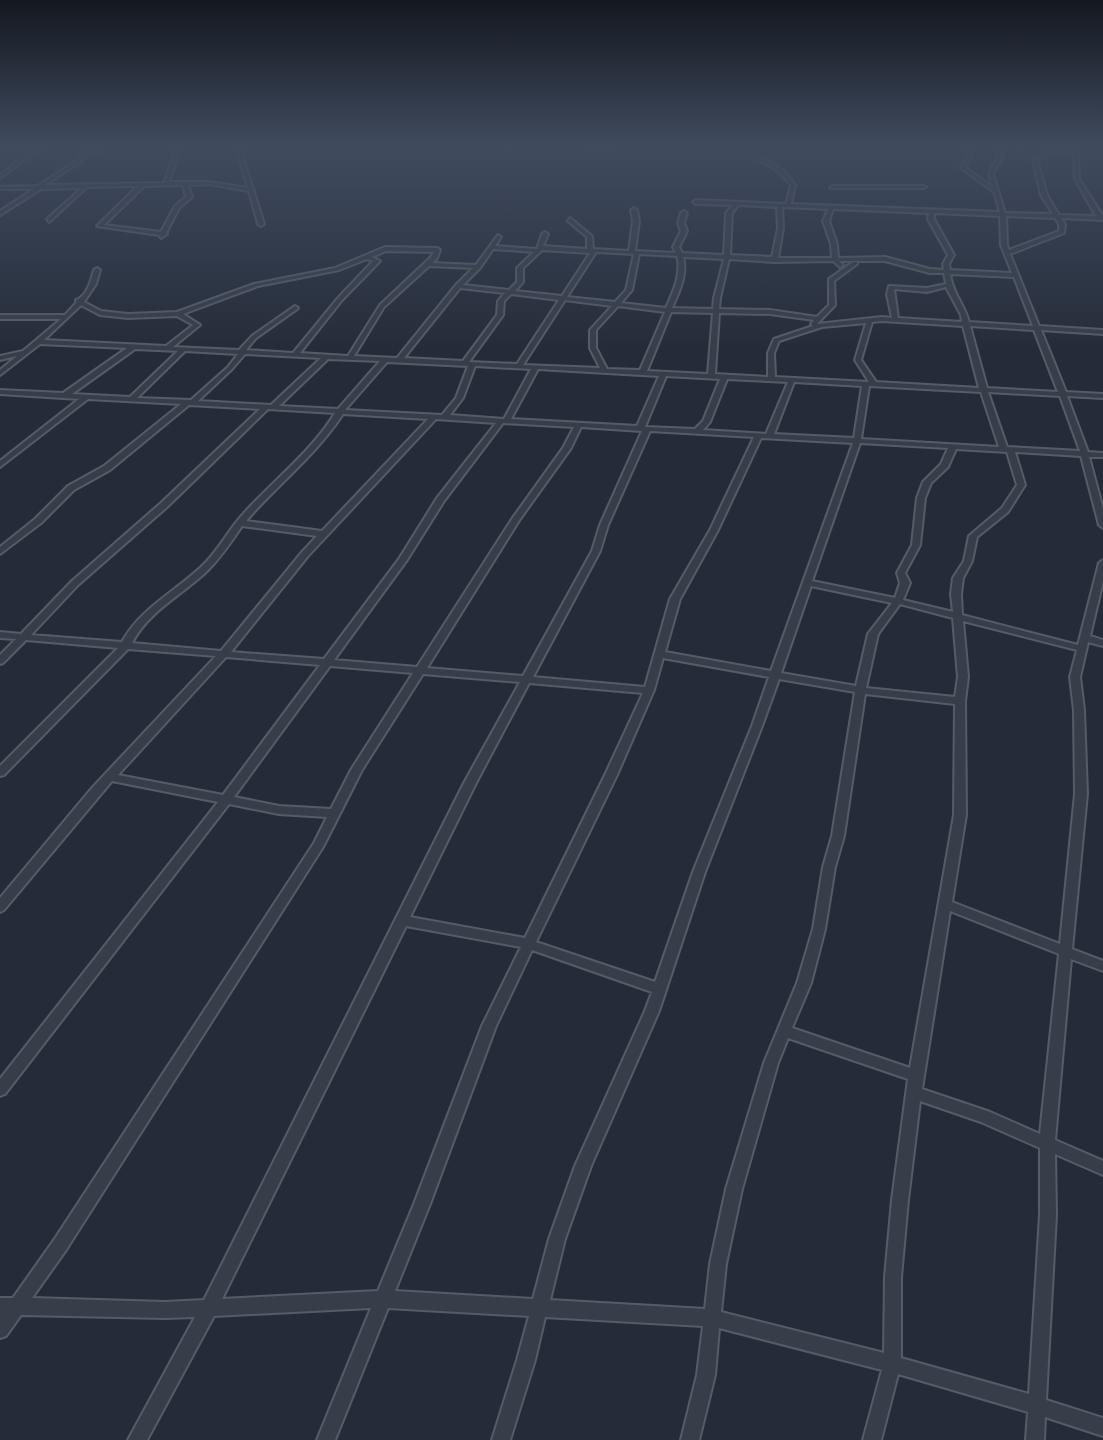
<svg xmlns="http://www.w3.org/2000/svg" width="1103" height="1440" font-family="Poppins,sans-serif">
	<style>
		.lines { fill: none; stroke-linecap: round; stroke-linejoin: round }
		.street-casing { stroke: #565c67; stroke-width: 4 }
		.street { fill: #383e49; fill-rule: evenodd }
	</style>
	<rect width="100%" height="100%" fill="#252c39"/>
	<g class="lines">
		<g class="street-casing">
			<g id="street">
				<path d="M0,148H20L0,150Z"/>
				<path d="M35,148H40L0,178V175Z"/>
				<path d="M95,148H101L45,185L164,183L176,148H180L169,182H209L248,188L236,148H240L264,224L261,226L258,224L249,191L209,184L188,185L192,197L179,208L166,233L167,234L161,238L159,235L97,226L138,186L87,187L49,222L47,219L82,188L41,189L0,215V211L34,189H0V187L38,186ZM183,185L186,197L175,206L161,232L104,225L144,186Z"/>
				<path d="M593,148H613L611,149Z"/>
				<path d="M970,148H974L966,168L992,187L989,174L1000,152L1004,153L993,174L1005,213L1053,214L1041,195L1033,159L1058,150V152L1037,160L1047,195L1059,215L1096,216L1075,179L1074,154L1068,148H1073L1078,154L1079,179L1103,216V220L1061,218L1065,224L1064,233L1010,254L1039,326L1103,330V334L1041,330L1066,392L1103,394V398L1067,396L1088,452L1103,453V457H1089L1103,509V528L1099,525L1081,456L1015,452L1025,485L1008,512L977,537L972,561L963,578L961,594L962,615L1078,645L1099,563L1103,560V581L1090,636L1103,640V646L1088,642L1080,677L1084,710L1087,794L1072,949L1103,961V971L1071,959L1055,1140L1103,1161V1175L1055,1154L1056,1215L1046,1400L1103,1418V1436L1045,1417L1044,1440H1026L1028,1412L898,1374L881,1440H863L882,1370L719,1328L715,1375L699,1440H681L697,1375L703,1326L545,1317L535,1360L510,1440H492L517,1360L529,1316L388,1308L335,1440H317L371,1308L214,1316L147,1440H128L195,1317L165,1318L21,1315L6,1336L0,1338V1298H13L54,1240L314,843L327,817L279,814L229,804L5,1094L0,1096V1079L218,802L112,781L4,910L0,912V898L92,788L216,656L128,649L4,775L0,776V766L118,648L26,640L3,663L0,664V655L16,639L0,638V632L21,634L72,581L161,503L260,409L189,405L110,470L74,490L41,523L0,554V547L35,519L68,486L104,466L181,404L88,399L0,467V461L79,399L0,394V390L63,393L127,348L40,344L0,375V370L17,356L0,360V356L23,351L61,319H0V315H65L76,303V300C87,296 91,281 94,270L97,268L100,270L96,284L84,302L101,311L128,314L177,312L254,284L335,268L385,247L437,248L440,250L437,258L432,263L476,265L498,235L501,237L495,246L537,249L542,234L545,232L548,234L543,246L587,249V237L568,221L570,218L592,236L593,249L629,251L633,221L631,210L634,208L637,210L639,221L635,251L676,253L673,247L681,231L678,223L681,213L684,211L687,213L684,223L687,231L679,247L682,253L724,255L726,213L733,205L696,204L693,202L696,200L786,204L791,185L779,172L760,160L762,158L783,170L795,185L791,204L1000,212L994,192L961,168ZM738,205L777,207L778,228L772,257L730,255L732,213ZM782,207L828,209L823,221L831,244L832,258H778L783,228ZM833,209L929,213L928,219L948,255L943,264L944,270L930,269L885,257L838,258L837,244L829,221ZM934,213L1000,216L1001,245L1012,273L950,270L949,264L954,255L934,219ZM1006,216L1055,218L1059,224V231L1009,250L1007,245ZM493,249L534,252L517,268V282L509,290L463,285L480,268ZM542,250L590,253L562,296L515,291L523,282V268ZM386,251L434,252L431,257L380,305L348,356L300,353L342,300L380,261L372,257ZM596,252L634,254L626,290L615,302L567,297ZM639,254L677,256C682,274 673,292 666,308L621,303L632,290ZM683,257L724,259L714,298L713,309L672,308C679,292 688,274 683,257ZM367,259L373,261L338,298L293,353L246,350L256,338L297,309L298,308L295,306L252,336L239,350L173,347L200,325L183,314L258,286L339,270ZM729,259L775,262L833,261L840,267L843,265L839,261H885L930,273H944L946,284L927,288L889,286L887,294L892,318L882,317L817,324L835,305L834,281L857,264V262H853L829,279V305L817,317L770,310L719,309L720,298ZM429,266L473,268L456,285L397,358L354,356L384,307ZM950,274L1014,277L1033,326L969,322C964,303 953,295 950,274ZM946,287L961,315L962,322L898,318L894,289L927,292ZM460,288L505,293L498,301L497,315L463,361L404,358ZM511,294L559,300L517,364L469,362L503,315L504,301ZM565,300L612,306L590,330V348L600,368L523,365ZM81,305L100,315L128,318L177,316L193,325L166,346L44,340ZM618,306L665,312L640,370L607,369L596,348V330ZM671,312L713,313L708,374L647,371ZM719,313L770,314L814,320L811,324L813,326L774,339L768,353V377L715,374ZM882,321L963,326L979,388L876,382L861,360L872,322ZM866,323L855,360L869,382L775,377L774,353L779,341L822,327ZM970,326L1034,330L1058,392L987,388ZM135,349L178,351L130,397L72,394ZM185,351L238,354L228,367L191,400L137,398ZM245,354L321,358L271,405L198,401L232,369ZM328,359L380,361L338,409L279,406ZM387,362L468,366L456,398L442,415L345,410ZM475,366L531,369L504,419L450,415L463,398ZM538,369L659,376L637,426L511,419ZM666,376L720,379L703,421L695,429L645,427ZM727,379L788,382L766,434L703,430L710,422ZM794,382L862,386L854,438L774,434ZM869,386L981,392L999,447L861,439ZM988,392L1060,396L1080,451L1007,447ZM268,409L335,413C311,452 275,479 244,513C228,530 218,552 200,568C173,593 140,609 122,642L31,635L78,585L167,507ZM343,414L428,419L322,531L246,521C278,484 316,455 343,414ZM436,419L496,423L437,498L399,559L324,659L231,652L308,556ZM503,423L574,427L563,448L512,519L417,667L334,660L407,560L444,501ZM581,427L642,431L600,525L592,551L523,676L427,668L520,519L571,448ZM650,431L754,437L710,530L670,599L645,687L533,677L600,551L608,525ZM761,438L853,443L771,671L665,652L680,599L718,530ZM860,443L948,448L941,464L923,482L917,498L912,545L897,573L900,583L895,598L812,581ZM956,449L1007,452L1017,485L1002,508L969,536L964,561L953,578L951,594L953,612L903,600L910,583L905,573L920,545L925,498L931,483L948,467ZM242,526L317,536L302,552L221,651L132,643C148,612 180,596 205,573C220,559 231,542 242,526ZM811,586L892,603L868,634L856,686L781,673ZM900,604L953,618L958,677L955,697L866,688L878,634ZM963,621L1077,650L1070,677L1074,710L1075,794L1060,944L952,902L966,815L965,701L968,677ZM226,657L320,665L223,795L118,775ZM663,658L769,677L752,726L693,872L655,982L536,942L617,775L654,690ZM330,666L413,673L351,770L331,809L279,806L234,797ZM423,674L520,682L464,783L204,1300L165,1302L32,1298L66,1250L323,847L362,770ZM779,679L855,692L832,836L823,867L813,929L797,983L764,1063L726,1189L710,1264L705,1309L550,1300L565,1239L591,1166L659,1011L705,872L762,726ZM529,683L643,693L605,775L525,938L410,917L476,783ZM865,694L955,704L954,815L910,1068L792,1028L811,983L825,929L835,867L844,836ZM950,911L1059,954L1040,1134L990,1112L922,1089ZM406,926L521,947L482,1026L414,1204L378,1291L222,1299ZM532,950L652,992L645,1011L575,1166L549,1239L533,1299L395,1291L430,1204L496,1026ZM788,1038L908,1079L892,1200L885,1277L884,1353L721,1312L726,1264L742,1189L778,1063ZM920,1101L981,1122L1040,1148V1215L1029,1394L901,1358V1277L908,1200Z"/>
				<path d="M832,186H924L926,187L924,188H830Z"/>
			</g>
		</g>
		<use href="#street" class="street"/>
	</g>
	<linearGradient id="sky" x2="0" y2="1"><stop stop-color="#14181f"/><stop offset="0.42" stop-color="#404b5f"/><stop offset="1" stop-color="#404b5f" stop-opacity="0"/></linearGradient>
	<rect width="1103" height="350" fill="url(#sky)"/>
</svg>
